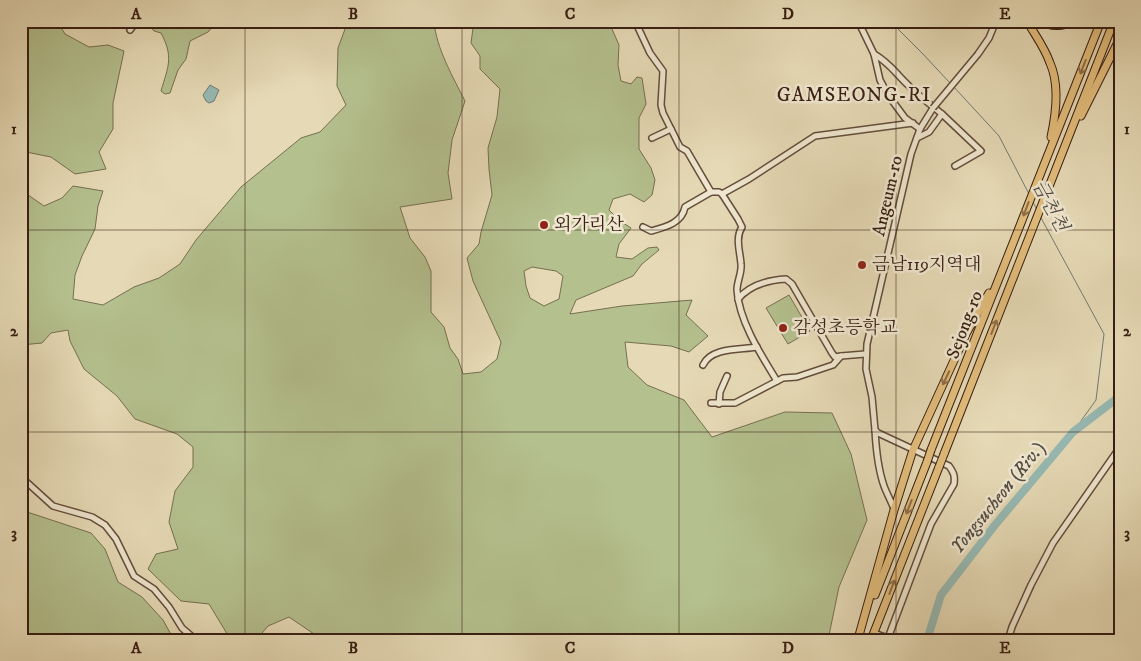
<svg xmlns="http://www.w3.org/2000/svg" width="1141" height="661" font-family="'IM FELL DW Pica','Noto Serif KR',serif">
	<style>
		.green { fill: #b4c08e; stroke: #766f50; fill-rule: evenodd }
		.water { fill: #97bab4; stroke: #717c74 }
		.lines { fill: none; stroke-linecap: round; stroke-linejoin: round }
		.stream { stroke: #717c74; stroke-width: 1 }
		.river { stroke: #97bab4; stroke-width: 8 }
		.minor-casing { stroke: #644d3c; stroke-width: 8 }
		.highway-casing { stroke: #381e13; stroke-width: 9 }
		.minor { stroke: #efe7d0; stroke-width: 5 }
		.highway { stroke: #e3bd7b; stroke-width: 7 }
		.minor-bridge-casing { stroke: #644d3c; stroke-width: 8; stroke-linecap: butt }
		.highway-bridge-casing { stroke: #381e13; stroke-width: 9; stroke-linecap: butt }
		.minor-bridge { stroke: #efe7d0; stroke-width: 5 }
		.highway-bridge { stroke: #e3bd7b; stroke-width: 7 }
		.oneway { stroke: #8e6e47 }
		.grid { fill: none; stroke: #381e13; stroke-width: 1; stroke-opacity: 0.55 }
		.poi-dot { fill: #8f2418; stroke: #efe7d0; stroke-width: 2 }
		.labels { text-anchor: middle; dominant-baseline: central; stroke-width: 5; stroke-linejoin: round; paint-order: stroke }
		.street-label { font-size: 18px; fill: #381e13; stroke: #efe7d0 }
		.poi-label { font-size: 18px; fill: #381e13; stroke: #efe7d0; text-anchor: start }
		.water-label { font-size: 19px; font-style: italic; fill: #544d43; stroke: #efe7d0 }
		.quarter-label { font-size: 20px; letter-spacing: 1px; fill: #381e13; stroke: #efe7d0 }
		.neatline { fill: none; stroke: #381e13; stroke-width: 2 }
		.grid-label { font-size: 16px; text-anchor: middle; font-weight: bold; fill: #381e13 }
	</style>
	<rect width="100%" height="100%" fill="#e6dab6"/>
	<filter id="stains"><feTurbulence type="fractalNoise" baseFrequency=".004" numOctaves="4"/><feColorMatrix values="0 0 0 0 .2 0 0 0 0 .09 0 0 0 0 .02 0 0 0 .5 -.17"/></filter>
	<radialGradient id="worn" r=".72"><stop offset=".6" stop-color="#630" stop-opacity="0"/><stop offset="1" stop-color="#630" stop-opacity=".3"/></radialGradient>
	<g class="green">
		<path d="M21,21H57L65,34L89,47L108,45L124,51L113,103V129L99,152L106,169L75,174L51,157L21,151Z"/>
		<path d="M154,21H219L216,23L208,32L190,41L186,59L178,70L170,93L165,94L161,91C168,67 174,57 161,33L154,31L148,24Z"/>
		<path d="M348,21H434C436,48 453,77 465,101L452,140L448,173L452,199L400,207L410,238L425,257L431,271V312L444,327L450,348L458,359L463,374L481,372L497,359L501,342L473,281L467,258L479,244L481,232L492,195L489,169L488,148L497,117L500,89L480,69V56L471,43L474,21L609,22L619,45L618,65L621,81L631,84L637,77L642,78L646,104L639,118V149L651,168L655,180L652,195L644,202L630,194L613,199L609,210L620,221L631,228L619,244L616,257L632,259L648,248L657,247L659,250L642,264L633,276L576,300L570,314L622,306L692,300L686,315L708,336L689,352L671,346L625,342L628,367L647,385L684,400L712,437L785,412L832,413L851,454L867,520L839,587L828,640H317L314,634L289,617L268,626L256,640H233L229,637L209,604L181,601L148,569L156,554L178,549L169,522L175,491L193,467V447L177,434L135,419L117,396L84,369L70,341L68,330L51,333L42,343L21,345V190L44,206L62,198L73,186L103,191L98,206L95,229L82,256L75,275L73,299L103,305L134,287L159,278L180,264L196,240L241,187L301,138L320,132L346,105L337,86L338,48ZM532,267L556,271L563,276L559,299L544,306L530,298L526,286L524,271Z"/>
		<path d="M789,295L810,331L788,344L766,308Z"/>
		<path d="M21,510L91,533L105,549L118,582L142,597L163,620L174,640H21Z"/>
	</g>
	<path class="water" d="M210,85L219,90L214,101L209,103L206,101L203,95Z"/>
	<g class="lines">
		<g class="stream">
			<path d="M890,21L923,54L950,83"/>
			<path d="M953,86L999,136L1029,194"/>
			<path d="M1033,202L1037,210"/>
			<path d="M1040,216L1104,334L1096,400L1073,432"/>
		</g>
		<path class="river" d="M927,640L941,595L995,525L1073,432L1120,396"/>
		<g class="minor-casing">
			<g id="minor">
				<path d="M635,21L650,53L663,71L661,105L663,113L680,147L687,151L711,192H719L722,194L738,219L742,227C735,238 740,251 741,264C742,273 737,281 737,290C739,321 761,355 777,381"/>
				<path d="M858,21L874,54L880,80L888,95L905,118L920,129"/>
				<path d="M130,30L137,21"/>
				<path d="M874,54C891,64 895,73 909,86C919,96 931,105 942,114"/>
				<path d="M978,54L989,38L996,21"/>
				<path d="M652,138L671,129"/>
				<path d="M917,138L929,132L942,114L981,151L955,166"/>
				<path d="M722,194L749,179L815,136L913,123"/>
				<path d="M643,227L651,231C666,227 682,223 685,207L711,192"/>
				<path d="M738,299C750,285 769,280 786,279L792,284L832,353L835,357L841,356"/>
				<path d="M703,365C711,347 740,350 757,347"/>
				<path d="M711,403H735L783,378L797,377L833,365L841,356L865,354"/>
				<path d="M719,404L720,392L727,376"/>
				<path d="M875,430C876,449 878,469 884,486C887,494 891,501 894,509"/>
				<path d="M21,477L53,506L92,517L105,525L116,539L134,576L154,589L169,607L182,628L196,640"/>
				<path d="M874,633L893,640"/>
				<path d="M888,638L931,524L954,484C955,476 954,473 949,466L878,433L875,430L872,397L866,369L867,344L911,154L920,129L933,108"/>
				<path d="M1008,640L1012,627L1031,585L1053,543L1120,447"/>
			</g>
		</g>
		<g class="highway-casing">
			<g id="highway">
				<path d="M1027,21C1035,35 1045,48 1050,63C1060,85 1056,114 1051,137"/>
				<path d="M1041,21C1052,28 1063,26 1075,21"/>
				<path d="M1081,116L1120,38"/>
				<path d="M931,450L1101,21"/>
				<path d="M944,454L1114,21"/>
				<path d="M875,595L927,462"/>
				<path d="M858,639L894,510L913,450L967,332L989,293"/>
				<path d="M871,640L939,467"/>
			</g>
		</g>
		<use href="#minor" class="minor"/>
		<use href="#highway" class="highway"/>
		<g class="minor-bridge-casing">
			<path id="minor-bridge" d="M933,108L978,54"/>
		</g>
		<g class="highway-bridge-casing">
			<g id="highway-bridge">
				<path d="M927,462L931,450"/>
				<path d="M939,467L944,454"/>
			</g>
		</g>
		<use href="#minor-bridge" class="minor-bridge"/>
		<use href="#highway-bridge" class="highway-bridge"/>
	</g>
	<defs><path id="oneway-shaft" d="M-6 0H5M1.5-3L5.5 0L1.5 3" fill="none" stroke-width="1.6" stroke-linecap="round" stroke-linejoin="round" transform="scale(1.25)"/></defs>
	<g class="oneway">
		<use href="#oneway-shaft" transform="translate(1083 67) rotate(111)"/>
		<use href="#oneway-shaft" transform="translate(1026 209) rotate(111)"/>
		<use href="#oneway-shaft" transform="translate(994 327) rotate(-69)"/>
		<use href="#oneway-shaft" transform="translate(946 378) rotate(115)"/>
		<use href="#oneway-shaft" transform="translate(909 507) rotate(111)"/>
		<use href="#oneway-shaft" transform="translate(892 587) rotate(-69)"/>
	</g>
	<path class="grid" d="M245,21V640M462,21V640M679,21V640M896,21V640M21,230H1120M21,432H1120"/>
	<g class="poi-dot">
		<circle cx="544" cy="225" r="5"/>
		<circle cx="862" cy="265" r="5"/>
		<circle cx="783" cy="328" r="5"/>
	</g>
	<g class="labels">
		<g class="street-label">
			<text transform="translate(888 196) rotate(-77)">Angeum-ro</text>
			<text transform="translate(965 325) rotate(-69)">Sejong-ro</text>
		</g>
		<g class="poi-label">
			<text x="554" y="225">외가리산</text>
			<text x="872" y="265">금남119지역대</text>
			<text x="793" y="328">감성초등학교</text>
		</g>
		<g class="water-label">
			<text transform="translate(1050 206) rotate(62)">금천천</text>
			<text transform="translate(998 498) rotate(-51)">Yongsucheon (Riv.)</text>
		</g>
		<g class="quarter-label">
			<text x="854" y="95">GAMSEONG-RI</text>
		</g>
	</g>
	<rect width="1141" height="661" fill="none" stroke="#e6dab6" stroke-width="55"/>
	<rect x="28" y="28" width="1086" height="606" class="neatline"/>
	<g class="grid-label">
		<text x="136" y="19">A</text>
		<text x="353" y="19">B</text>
		<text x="570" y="19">C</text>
		<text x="788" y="19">D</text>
		<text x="1005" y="19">E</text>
		<text x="14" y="134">1</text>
		<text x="1127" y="134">1</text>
		<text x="14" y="336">2</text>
		<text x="1127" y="336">2</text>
		<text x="14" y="538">3</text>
		<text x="1127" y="538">3</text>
		<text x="136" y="653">A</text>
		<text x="353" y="653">B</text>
		<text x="570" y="653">C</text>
		<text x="788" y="653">D</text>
		<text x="1005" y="653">E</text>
	</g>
	<rect width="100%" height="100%" filter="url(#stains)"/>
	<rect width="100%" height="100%" fill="url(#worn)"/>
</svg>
